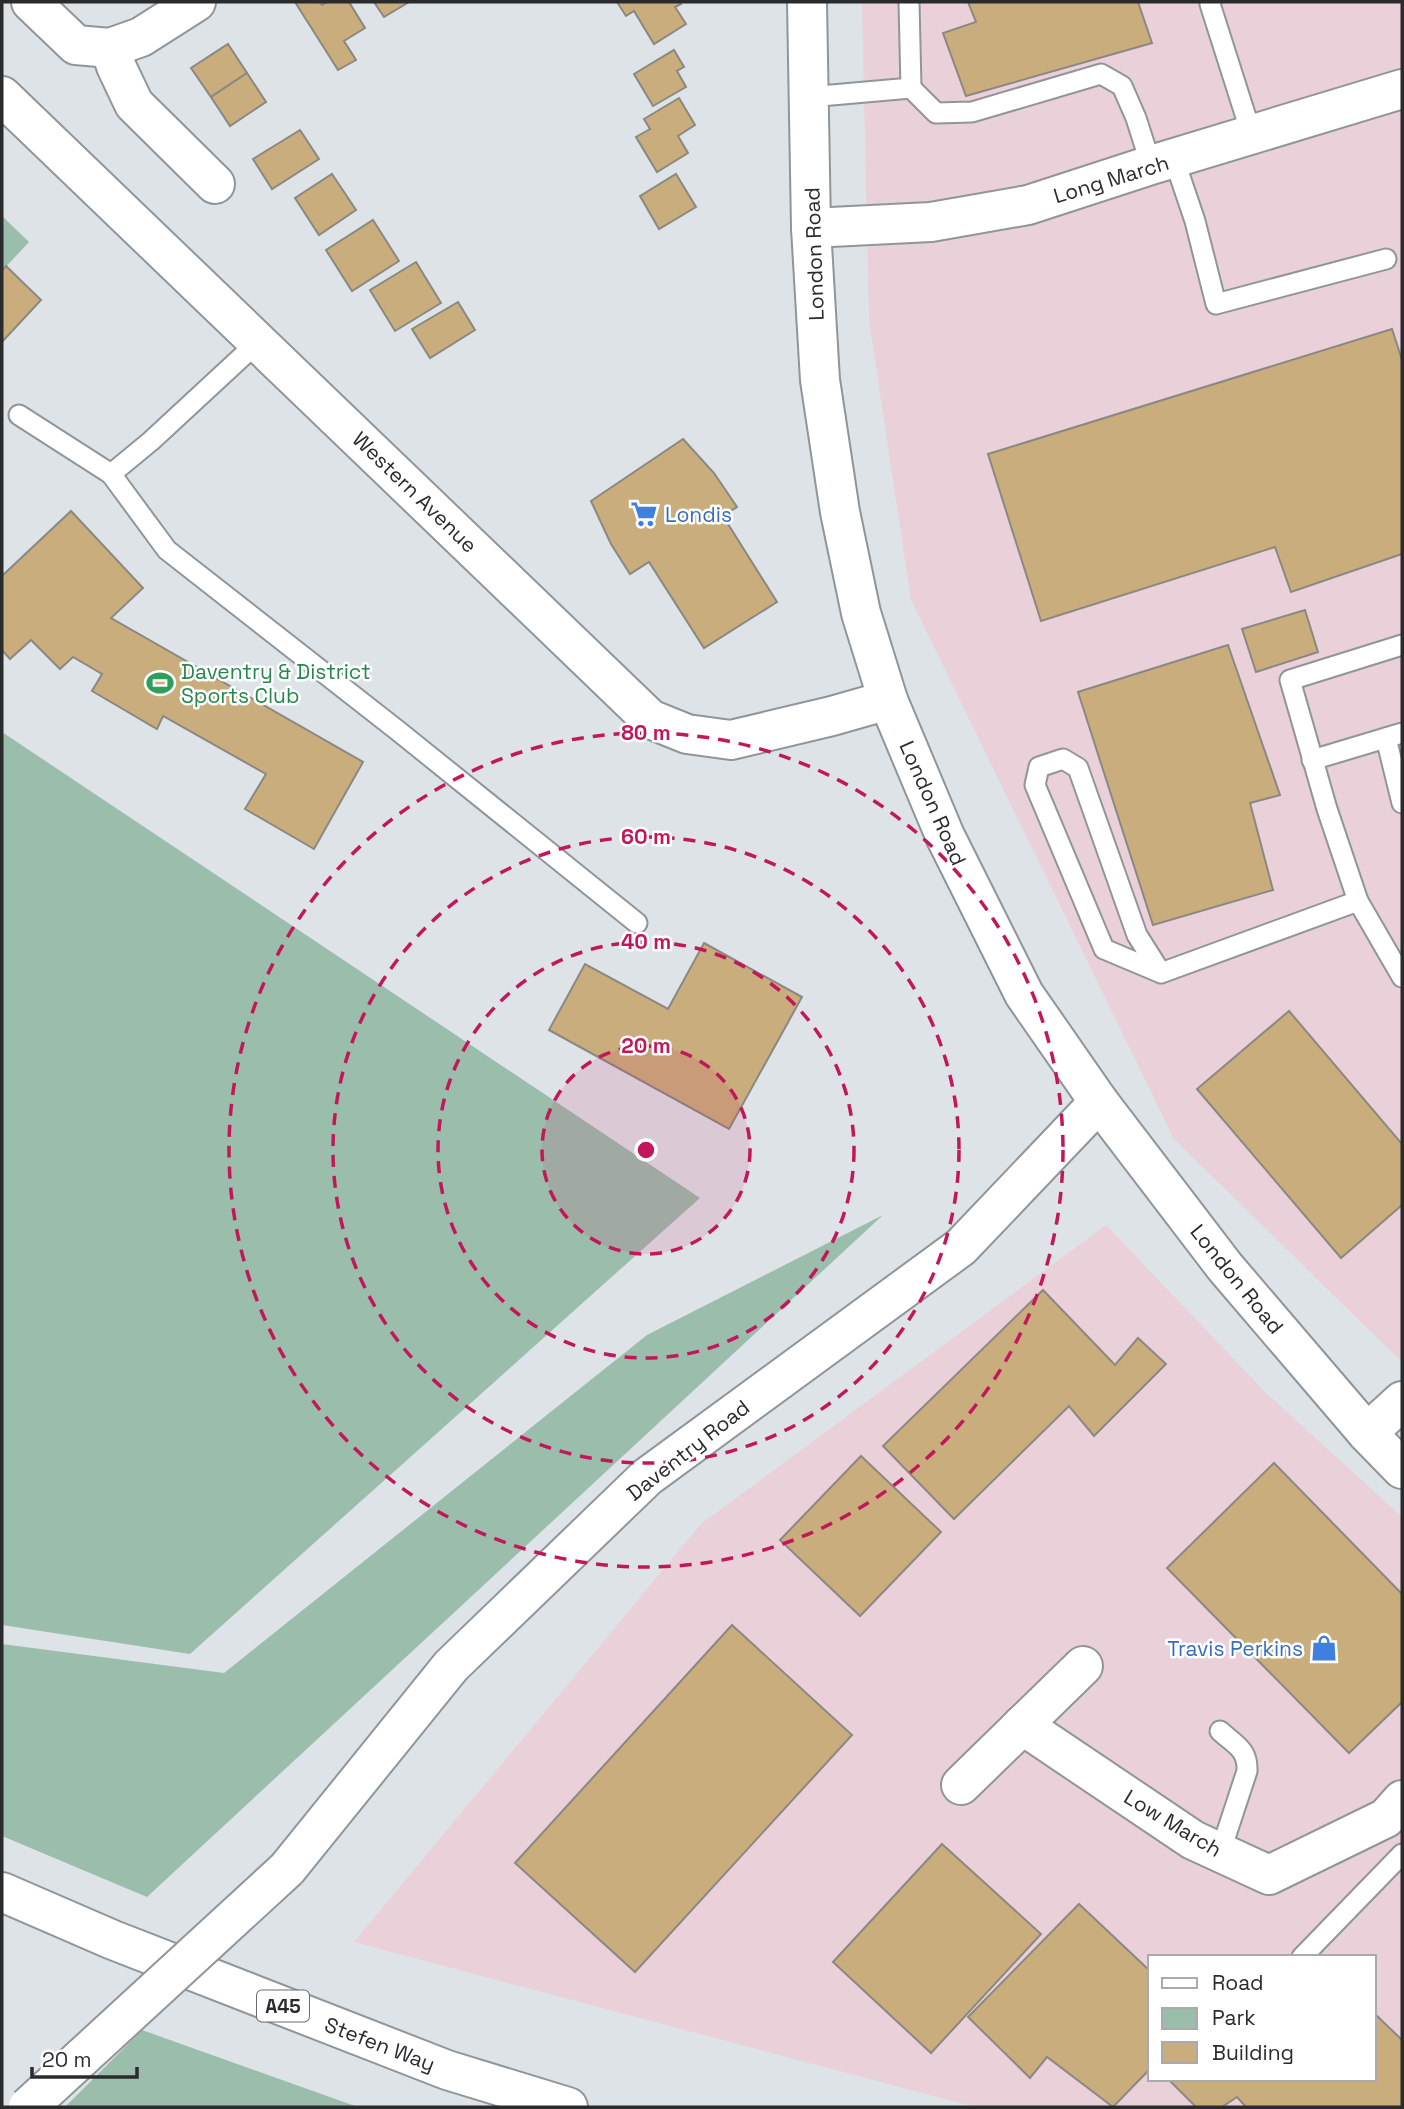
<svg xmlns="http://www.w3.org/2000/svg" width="1404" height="2109" font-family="'Space Grotesk',sans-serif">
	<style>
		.industrial { fill: #ead0d8; fill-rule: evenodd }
		.green { fill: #9bbdac }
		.building { fill: #caad7d; stroke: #8b8882; stroke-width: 2 }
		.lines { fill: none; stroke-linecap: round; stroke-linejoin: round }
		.service-casing { stroke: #90959a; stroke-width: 23 }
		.minor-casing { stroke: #90959a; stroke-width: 42 }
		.tertiary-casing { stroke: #90959a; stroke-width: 42 }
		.secondary-casing { stroke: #90959a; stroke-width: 42 }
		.trunk-casing { stroke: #90959a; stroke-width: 42 }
		.service { stroke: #fff; stroke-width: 19 }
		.minor { stroke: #fff; stroke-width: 38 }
		.tertiary { stroke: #fff; stroke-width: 38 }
		.secondary { stroke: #fff; stroke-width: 38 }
		.trunk { stroke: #fff; stroke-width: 38 }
		.minor-bridge-casing { stroke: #90959a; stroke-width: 42; stroke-linecap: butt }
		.minor-bridge { stroke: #fff; stroke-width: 38 }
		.ring { fill: none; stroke: #c2185b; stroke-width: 3.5; stroke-dasharray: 12 9 }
		.labels { text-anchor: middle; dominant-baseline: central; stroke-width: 5; stroke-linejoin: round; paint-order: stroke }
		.shield { fill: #fff; stroke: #696b6c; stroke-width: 2 }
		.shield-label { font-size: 19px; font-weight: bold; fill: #292b2d }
		.street-label { font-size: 21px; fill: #292b2d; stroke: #fff }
		.shop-label { font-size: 21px; fill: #366cbe; stroke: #fff; text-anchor: start }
		.leisure-label { font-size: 21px; fill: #27864d; stroke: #fff; text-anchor: start }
		.centre { fill: #c2185b; stroke: #fff; stroke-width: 3.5 }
		.ring-label { font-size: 21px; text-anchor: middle; font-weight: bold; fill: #c2185b; stroke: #fff; stroke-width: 5; stroke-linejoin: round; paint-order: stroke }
	</style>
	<rect width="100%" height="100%" fill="#dee3e8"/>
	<g class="industrial">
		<path d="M862,2H1402V1362L1174,1139L911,600L869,320Z"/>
		<path d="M1106,1225L1265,1392L1402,1517V2107H975L354,1942L701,1524ZM1150,1957H1374V2079H1150Z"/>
	</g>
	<g class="green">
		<path d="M2,216L29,242L2,271Z"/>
		<path d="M2,732L700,1198L190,1654L2,1625Z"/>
		<path d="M883,1215L147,1897L2,1836V1644L224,1673L647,1335Z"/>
		<path d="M142,2030L358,2107H65Z"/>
	</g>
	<g class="building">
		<path d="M295,2H320L322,5L327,2H349L365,28L344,41L356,60L338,70Z"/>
		<path d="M374,2H409L384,17Z"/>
		<path d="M617,2H680L681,4L675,7L686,24L654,44L634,11L626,16Z"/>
		<path d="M968,2H1138L1152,43L966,96L943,33L976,22Z"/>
		<path d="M228,44L247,73L211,97L191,68Z"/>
		<path d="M674,50L684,67L677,71L686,87L653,106L634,74Z"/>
		<path d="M247,73L266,102L230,126L211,97Z"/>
		<path d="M679,98L695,125L678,136L688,153L657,172L636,137L650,129L644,119Z"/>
		<path d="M300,130L319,159L272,189L253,159Z"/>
		<path d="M332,174L356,210L319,235L295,198Z"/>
		<path d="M676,174L696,207L659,229L640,196Z"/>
		<path d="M373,220L399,261L352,291L326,250Z"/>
		<path d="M416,262L441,303L395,331L370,290Z"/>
		<path d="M6,266L41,300L2,342V271Z"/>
		<path d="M458,302L475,330L430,358L412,329Z"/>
		<path d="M1392,329L1402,360V554L1291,592L1275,547L1041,621L988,454Z"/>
		<path d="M683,439L714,473L737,507L723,516L777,602L704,648L649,562L630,574L611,544L591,501Z"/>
		<path d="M71,511L143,588L111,618L363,762L314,849L245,809L266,774L163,716L157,729L92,691L102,674L73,657L60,669L31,640L10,659L2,650V576Z"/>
		<path d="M1305,610L1318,652L1256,672L1242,629Z"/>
		<path d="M1228,645L1280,795L1250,803L1273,890L1153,925L1078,692Z"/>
		<path d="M704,943L802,997L729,1129L549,1030L585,964L668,1009Z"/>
		<path d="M1289,1011L1402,1144V1205L1341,1258L1197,1089Z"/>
		<path d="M1043,1290L1115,1365L1138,1338L1166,1364L1094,1436L1069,1406L954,1519L883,1446Z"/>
		<path d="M861,1456L941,1532L860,1616L780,1540Z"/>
		<path d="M1274,1463L1402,1594V1702L1349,1753L1167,1568Z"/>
		<path d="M732,1625L852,1735L635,1972L515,1863Z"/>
		<path d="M942,1844L1041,1934L931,2053L833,1962Z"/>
		<path d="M1079,1904L1150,1971V2069L1113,2107L1047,2057L1030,2078L968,2017Z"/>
		<path d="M1374,2013L1402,2040V2107H1246L1237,2097L1222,2107H1196L1168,2079H1374Z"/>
	</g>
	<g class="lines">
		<g class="service-casing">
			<g id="service">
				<path d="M1211,2L1210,4L1252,136"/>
				<path d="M911,88L936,113L972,112L1101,74L1122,86L1136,118L1151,165"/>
				<path d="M809,97L911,88L909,2"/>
				<path d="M1174,159L1195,221L1216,304L1386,259"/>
				<path d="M258,342L151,441L111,474L167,550L397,730L637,923"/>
				<path d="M19,415L111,474"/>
				<path d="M1402,645L1290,680L1327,809L1358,901L1402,977"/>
				<path d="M1386,738L1402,803"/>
				<path d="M1312,760L1402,733"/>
				<path d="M1161,973L1104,949L1035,785L1039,767L1063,759L1078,768L1137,935L1161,973L1358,901"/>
				<path d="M1220,1853L1247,1771C1248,1749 1235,1745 1220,1731"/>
				<path d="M1302,1957L1402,1854"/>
			</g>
		</g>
		<g class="minor-casing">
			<g id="minor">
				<path d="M31,2L76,45L110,48L116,66L134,104L215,184"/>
				<path d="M110,48L141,37L196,2"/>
				<path d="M811,228L931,222L1028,205L1151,165L1402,89"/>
				<path d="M1367,1433L1402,1401"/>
				<path d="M1022,1725L1193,1840L1269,1875L1386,1818L1402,1800"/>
				<path d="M961,1785L1083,1666"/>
				<path d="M287,1869L451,1666L647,1477L961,1247L1099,1102"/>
			</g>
		</g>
		<g class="tertiary-casing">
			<path id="tertiary" d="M2,96L650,719L687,734L731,740L832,716L888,700"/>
		</g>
		<g class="secondary-casing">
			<path id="secondary" d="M807,2L811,228L820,380L840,512L861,613L888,700L945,836L1024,994L1099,1102L1225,1267L1367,1433L1402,1469"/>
		</g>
		<g class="trunk-casing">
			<path id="trunk" d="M2,1892L113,1940L447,2070L568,2107"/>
		</g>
		<use href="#service" class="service"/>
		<use href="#minor" class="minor"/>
		<use href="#tertiary" class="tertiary"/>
		<use href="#secondary" class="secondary"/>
		<use href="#trunk" class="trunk"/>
		<g class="minor-bridge-casing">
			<path id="minor-bridge" d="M28,2107L287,1869"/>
		</g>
		<use href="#minor-bridge" class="minor-bridge"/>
	</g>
	<circle cx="646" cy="1150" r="104" fill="#c2185b" fill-opacity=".12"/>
	<g class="ring">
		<circle cx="646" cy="1150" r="104"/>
		<circle cx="646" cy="1150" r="208"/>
		<circle cx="646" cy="1150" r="313"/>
		<circle cx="646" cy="1150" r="417"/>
	</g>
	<defs>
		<g id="supermarket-bare" transform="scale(2.1)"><path d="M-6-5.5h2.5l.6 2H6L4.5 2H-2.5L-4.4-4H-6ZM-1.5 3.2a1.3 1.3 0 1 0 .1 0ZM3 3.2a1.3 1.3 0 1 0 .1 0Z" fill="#3f7fe0" stroke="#fff" stroke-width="2.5" paint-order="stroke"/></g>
		<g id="stadium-bare" transform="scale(2.1)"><path d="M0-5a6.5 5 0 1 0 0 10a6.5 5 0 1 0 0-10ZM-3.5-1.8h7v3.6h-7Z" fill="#2e9e5b" stroke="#fff" stroke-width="2.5" paint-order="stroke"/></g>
		<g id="shop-bare" transform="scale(2.1)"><path d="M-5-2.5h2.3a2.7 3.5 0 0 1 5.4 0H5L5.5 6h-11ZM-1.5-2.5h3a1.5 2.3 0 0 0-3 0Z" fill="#3f7fe0" stroke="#fff" stroke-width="2.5" paint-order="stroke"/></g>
	</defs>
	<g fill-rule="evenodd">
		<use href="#supermarket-bare" x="644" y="514"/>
		<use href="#stadium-bare" x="160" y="683"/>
		<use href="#shop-bare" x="1324" y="1648"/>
	</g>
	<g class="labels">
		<rect class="shield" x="257" y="1990.5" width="52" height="31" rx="5"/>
		<g class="shield-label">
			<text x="283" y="2006">A45</text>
		</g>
		<g class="street-label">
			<text transform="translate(1111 179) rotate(-17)">Long March</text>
			<text transform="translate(814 254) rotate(-92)">London Road</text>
			<text transform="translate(415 492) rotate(44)">Western Avenue</text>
			<text transform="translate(933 803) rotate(66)">London Road</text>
			<text transform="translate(1237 1279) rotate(51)">London Road</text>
			<text transform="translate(688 1450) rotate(-38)">Daventry Road</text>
			<text transform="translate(1173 1823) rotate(31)">Low March</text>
			<text transform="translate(380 2044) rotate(21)">Stefen Way</text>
		</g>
		<g class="shop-label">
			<text x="665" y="514">Londis</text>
			<text x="1303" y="1648" text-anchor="end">Travis Perkins</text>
		</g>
		<g class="leisure-label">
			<text x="181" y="671">Daventry &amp; District<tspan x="181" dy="24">Sports Club</tspan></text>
		</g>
	</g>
	<circle cx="646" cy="1150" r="10" class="centre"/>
	<g class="ring-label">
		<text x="646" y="740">80 m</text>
		<text x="646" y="844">60 m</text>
		<text x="646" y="949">40 m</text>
		<text x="646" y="1053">20 m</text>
	</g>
	<rect width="1404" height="2109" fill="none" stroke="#292b2d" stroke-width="7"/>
	<rect x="1148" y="1955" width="228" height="126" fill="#ffffff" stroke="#a9aaab" stroke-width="2"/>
	<rect x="1162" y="1978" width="35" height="10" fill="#ffffff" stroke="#a9aaab" stroke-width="2"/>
	<text x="1212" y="1990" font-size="21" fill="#292b2d">Road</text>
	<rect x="1162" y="2008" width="35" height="21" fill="#9bbdac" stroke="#a9aaab" stroke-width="2"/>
	<text x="1212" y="2025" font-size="21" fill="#292b2d">Park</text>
	<rect x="1162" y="2042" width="35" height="21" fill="#caad7d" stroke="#a9aaab" stroke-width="2"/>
	<text x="1212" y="2060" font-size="21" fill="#292b2d">Building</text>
	<path d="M32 2067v10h105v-10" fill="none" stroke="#292b2d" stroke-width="3.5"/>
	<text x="42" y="2067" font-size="21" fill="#292b2d" stroke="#ffffff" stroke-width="5" paint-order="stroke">20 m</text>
</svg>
